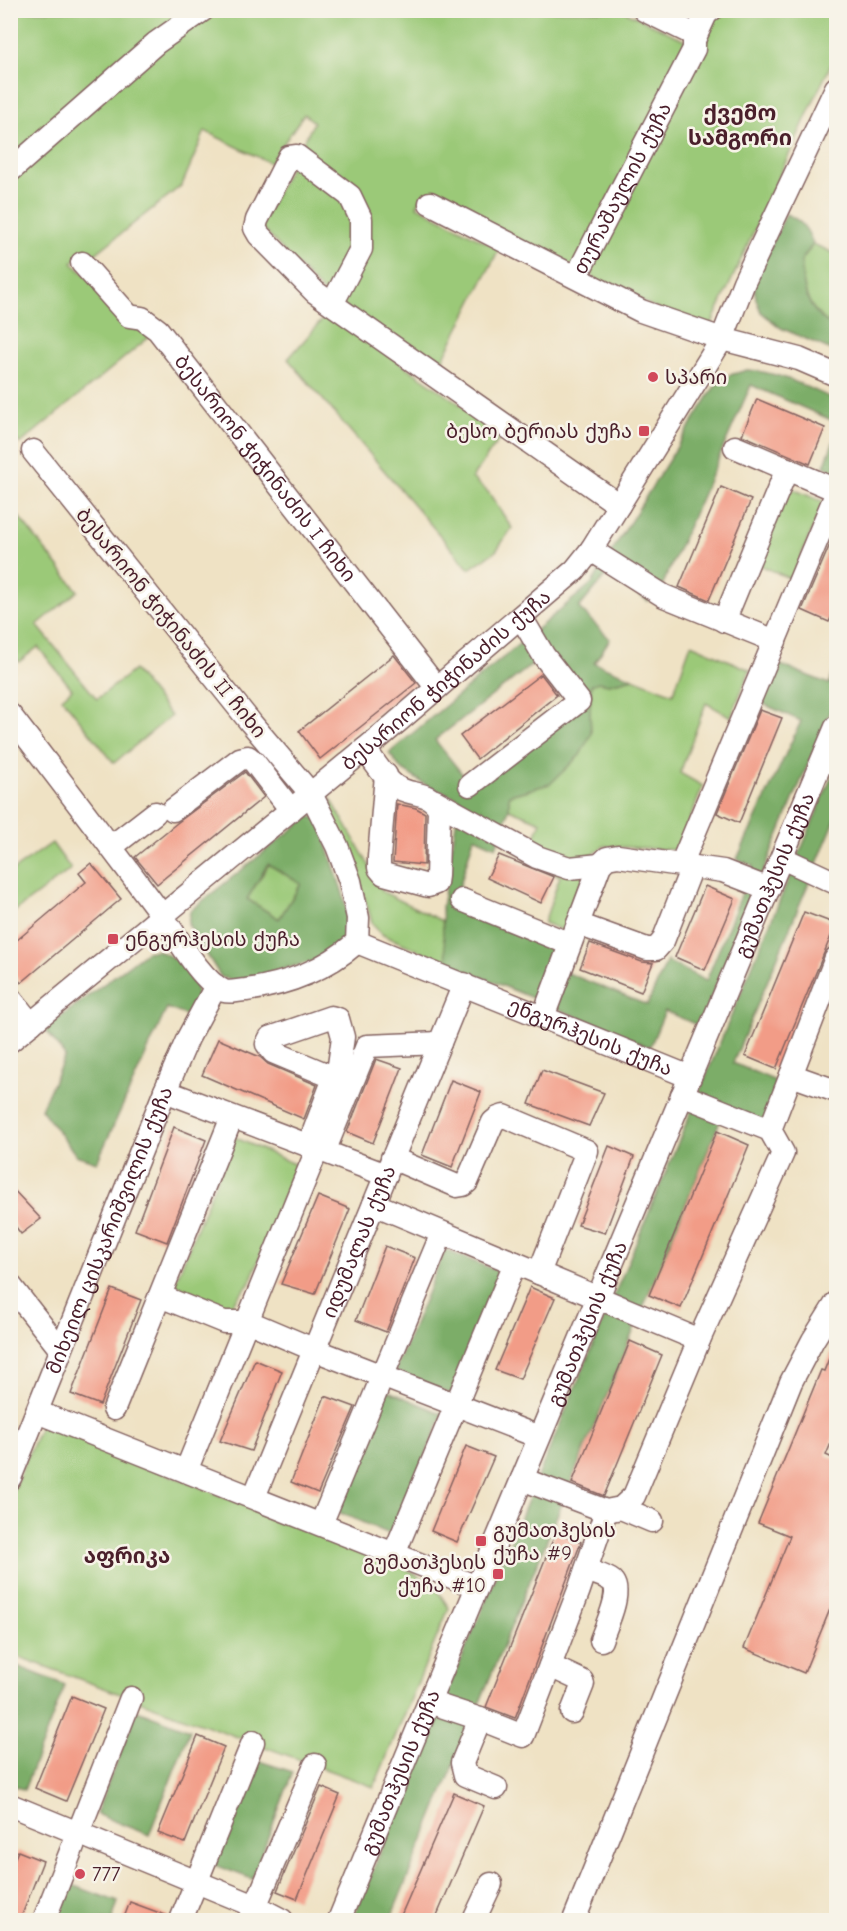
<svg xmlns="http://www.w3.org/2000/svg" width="847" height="1931" font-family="'Comic Neue','Noto Sans Georgian',sans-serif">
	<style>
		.green { fill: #9bc978; stroke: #727452; stroke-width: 1.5 }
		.forest { fill: #7cad68; stroke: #63664a; stroke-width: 1.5; fill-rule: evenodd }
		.building { fill: #f29c87 }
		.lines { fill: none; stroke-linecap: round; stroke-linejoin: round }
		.minor-casing { stroke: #846361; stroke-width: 25 }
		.minor { stroke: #fff; stroke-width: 22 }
		.poi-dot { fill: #d1495b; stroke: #f7f3e8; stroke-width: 2 }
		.labels { text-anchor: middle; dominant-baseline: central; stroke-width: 5; stroke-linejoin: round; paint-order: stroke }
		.street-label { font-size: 20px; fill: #4a1f2b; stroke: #f7f3e8 }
		.poi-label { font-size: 20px; fill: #4a1f2b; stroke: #f7f3e8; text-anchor: start }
		.neighbourhood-label { font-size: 21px; font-weight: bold; fill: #4a1f2b; stroke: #f7f3e8 }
		.quarter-label { font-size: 22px; font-weight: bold; fill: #4a1f2b; stroke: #f7f3e8 }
	</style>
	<rect width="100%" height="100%" fill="#f7f3e8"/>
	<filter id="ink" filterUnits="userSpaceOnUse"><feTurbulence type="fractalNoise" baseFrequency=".0167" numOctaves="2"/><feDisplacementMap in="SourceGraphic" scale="12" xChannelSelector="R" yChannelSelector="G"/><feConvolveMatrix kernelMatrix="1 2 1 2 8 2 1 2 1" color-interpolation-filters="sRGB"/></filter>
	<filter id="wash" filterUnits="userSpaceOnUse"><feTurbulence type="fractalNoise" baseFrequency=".008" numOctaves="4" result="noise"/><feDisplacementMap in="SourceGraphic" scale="24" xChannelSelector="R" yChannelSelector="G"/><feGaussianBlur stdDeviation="1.35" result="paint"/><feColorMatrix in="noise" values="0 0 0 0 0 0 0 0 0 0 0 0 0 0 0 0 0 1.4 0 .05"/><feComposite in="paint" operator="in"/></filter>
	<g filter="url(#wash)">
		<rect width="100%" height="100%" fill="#efe2c4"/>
		<g class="green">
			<path d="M11,11H197L11,161Z"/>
			<path d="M214,11H624L685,40L688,50L574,267L424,193L417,206L499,249L438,369L323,292L262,228V221L314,122L304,114L270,163L205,131L182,185L89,259L84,252L72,263L153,334L20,444L11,432V178L158,47Z"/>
			<path d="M661,11H836V55L819,89L711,325L697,327L594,279L590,271L707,39L691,26Z"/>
			<path d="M813,244L836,254V328C806,311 804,293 801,261Z"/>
			<path d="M328,313L503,434L472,478L489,493L512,528L496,551L469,569L288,359Z"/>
			<path d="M790,488L824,502L791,579L757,564Z"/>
			<path d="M11,507L78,591L37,625L97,699L134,670L171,716L114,763L62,698L72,689L38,647L19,662L11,652Z"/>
			<path d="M691,644L750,670L731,717L706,703L680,773L703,786L678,850L604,846L591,856L564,931L544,923L560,876L525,860L541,822L509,809V795L530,790L591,734L590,714L591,685L598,682L609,684L633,678L673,694Z"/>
			<path d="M331,799L370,867L383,892L442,921L448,963L383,935L373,925L361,886L330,809Z"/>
			<path d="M52,843L71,869L11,914V870L12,871Z"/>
			<path d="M269,864L301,884L279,919L247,899Z"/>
			<path d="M234,1137L296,1165L249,1284L229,1308L174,1285Z"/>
			<path d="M41,1424L408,1570L434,1585L449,1608L374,1787L11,1654V1496Z"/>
		</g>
		<g class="forest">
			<path d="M786,214C801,220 808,229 813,244L801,261C804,293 806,311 836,328V352L781,328L761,312L756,299L754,283Z"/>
			<path d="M747,370C780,372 806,387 836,400V422L751,385L663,584L648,601L608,573L579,608L610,639L594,663L633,678L609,684L598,682L591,685L590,714L591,734L580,755L550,784L509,795V809L496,847L474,837L454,906L561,949L555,968L647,1005L667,961L706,981L753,866L737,859L801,721L759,702L776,663L829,684L836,667V697L699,1026L665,1011L650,1047L448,963L443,935L442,907L460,799L426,785L401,769L389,753L592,583L715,386L730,375ZM543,656L578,702L471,785L435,740Z"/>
			<path d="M836,435V473L824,466Z"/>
			<path d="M836,766V818L733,1063L783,1084L766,1124L725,1109L390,1920H352Z"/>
			<path d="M308,817H313L319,820L343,894L348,917L343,941L319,960L235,981L221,977L188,924L190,911ZM268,864L301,884L279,919L247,899Z"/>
			<path d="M157,950C176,958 201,974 196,998C195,1004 191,1011 188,1016L167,1008L97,1162L76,1155L41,1109L65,1056L45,1029L146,952Z"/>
			<path d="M445,1250L502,1273L451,1394L395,1371Z"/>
			<path d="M386,1390L443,1414L392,1535L336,1511Z"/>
			<path d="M12,1664L65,1685L24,1790L11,1784Z"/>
			<path d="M137,1710L190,1730L149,1835L96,1814Z"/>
			<path d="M253,1759L293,1772L252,1879L212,1864Z"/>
			<path d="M67,1883L118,1902L112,1920H53Z"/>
		</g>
		<g id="blocks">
			<g class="building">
				<path d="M757,399L825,428L810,464L742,435Z"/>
				<path d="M721,487L751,500L709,600L679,587Z"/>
				<path d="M837,528V605L829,622L802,610Z"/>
				<path d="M394,655L416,683L320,759L299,731Z"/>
				<path d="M541,674L557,695L477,759L460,736Z"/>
				<path d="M760,710L782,718L739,823L717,813Z"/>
				<path d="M245,772L264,797L157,884L135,857L177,823Z"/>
				<path d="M397,804L416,808L425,813L424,865L393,862Z"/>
				<path d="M499,855L554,877L541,903L487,878Z"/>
				<path d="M91,863L121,899L21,983L10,970V946L86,882L79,873Z"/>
				<path d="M705,886L735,899L705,970L675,957Z"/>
				<path d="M804,912L836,924L776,1069L745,1056Z"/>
				<path d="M590,943L642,962L653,963L641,992L580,968Z"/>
				<path d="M218,1039L260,1057L268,1064L317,1085L304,1119L202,1075Z"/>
				<path d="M376,1059L402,1068L373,1143L347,1132Z"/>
				<path d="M542,1070L604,1093L589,1126L529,1104Z"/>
				<path d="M451,1080L481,1092L452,1167L422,1155Z"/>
				<path d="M174,1127L206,1140L167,1242L135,1230Z"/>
				<path d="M717,1131L749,1145L681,1308L649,1295Z"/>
				<path d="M609,1146L634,1157L605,1233L578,1225Z"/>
				<path d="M10,1186L41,1219L21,1234L10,1219Z"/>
				<path d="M318,1196L350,1209L315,1294L281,1284Z"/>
				<path d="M385,1246L415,1258L386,1332L356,1320Z"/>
				<path d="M530,1287L555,1298L520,1379L495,1370Z"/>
				<path d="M112,1289L141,1300L100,1405L71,1394Z"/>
				<path d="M630,1341L662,1355L604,1496L572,1483Z"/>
				<path d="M836,1341L837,1429L826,1455L837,1460V1603L833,1602L804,1673L744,1648L790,1536L758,1523L821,1370L824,1371Z"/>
				<path d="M255,1360L282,1371L251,1451L220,1441Z"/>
				<path d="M325,1396L355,1407L318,1493L291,1482Z"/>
				<path d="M466,1446L494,1457L457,1542L431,1531Z"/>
				<path d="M556,1532L581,1542L515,1718L486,1707Z"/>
				<path d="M72,1696L104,1709L66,1801L35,1788Z"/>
				<path d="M198,1736L224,1747L185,1843L158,1833Z"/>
				<path d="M321,1787L340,1795L297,1899L277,1891Z"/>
				<path d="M454,1793L484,1806L435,1920H399Z"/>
				<path d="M18,1851L43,1861L20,1920H10V1869Z"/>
				<path d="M130,1902L168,1916V1920H123Z"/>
			</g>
		</g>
	</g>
	<g filter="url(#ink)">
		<use href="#blocks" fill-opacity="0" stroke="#846361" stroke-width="1.5"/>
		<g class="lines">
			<g class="minor-casing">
				<g id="minor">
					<path d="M694,40L706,14L711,10"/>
					<path d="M10,171L156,43L203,10"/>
					<path d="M430,203L641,311L722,339L799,359L836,375"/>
					<path id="s1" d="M82,263L129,316L142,318L158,330L437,688"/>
					<path id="s2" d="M576,277L694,49V40L691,33L644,10"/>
					<path d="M332,304L361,249V219L350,196L297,156L289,157L257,220L255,228L259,235L315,292L332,304L619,505"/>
					<path d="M735,447L836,490"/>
					<path d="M591,550L664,596L775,641"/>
					<path d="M724,621L787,469"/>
					<path d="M10,715C61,781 111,847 161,914C176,935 201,981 224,991C231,993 239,990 246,990C289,984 325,970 357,942L358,918L350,881L337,846L311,794L251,723L33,451"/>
					<path d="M365,749C374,761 383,777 395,786C411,797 430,790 439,809L437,876L436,883L428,886L384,874L379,868V857L386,775"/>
					<path d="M470,785L579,701L544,656L521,617"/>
					<path d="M435,801L537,857L569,868L600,865"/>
					<path d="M173,810L240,759L248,757L254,762L291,810"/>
					<path d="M111,847L155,813"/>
					<path d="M782,858L836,883"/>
					<path d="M681,865L836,494"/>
					<path d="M462,900L570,944"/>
					<path d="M578,924L647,949H656L663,941L692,867"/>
					<path id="s3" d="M357,942L690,1077"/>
					<path d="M10,998L31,1024"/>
					<path d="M543,1017L600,865L607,858L618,856L723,871L769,889"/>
					<path id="s4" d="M10,1041L382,735L575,570L591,550L619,505L722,339L744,282L836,88"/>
					<path d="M791,1075L836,1091"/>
					<path d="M165,1091L386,1175"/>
					<path d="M770,1130L836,958"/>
					<path d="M313,1148V1134L339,1065L343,1037L338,1019L331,1017L270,1038L267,1044L273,1052L335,1078"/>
					<path d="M392,1158L457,1186L463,1185L467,1182L493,1122L498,1118L504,1116L587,1151L539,1273"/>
					<path d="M374,1204L699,1340"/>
					<path d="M10,1285L61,1350"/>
					<path d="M160,1296L224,1322H249L315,1350L539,1437"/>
					<path d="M114,1409L232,1117"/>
					<path d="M37,1412L477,1587"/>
					<path d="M186,1471L317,1150L328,1142L367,1046L440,1043"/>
					<path id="s5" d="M10,1478L165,1091L188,1038L216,986"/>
					<path d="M522,1479L606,1511L621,1508L634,1496L699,1340L783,1153L770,1130L682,1095"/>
					<path id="s6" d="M254,1497L464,984"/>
					<path d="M621,1508L652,1521"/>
					<path d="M321,1524L442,1233"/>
					<path d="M394,1554L515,1263"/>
					<path d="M586,1570C594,1573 606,1576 612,1581C623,1592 605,1628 601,1640"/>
					<path d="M550,1666L582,1681L583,1684L572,1712"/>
					<path d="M429,1702L480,1719L523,1736L579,1590L606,1511"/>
					<path d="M480,1719L462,1763L465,1775L496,1788"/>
					<path d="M10,1805L255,1906L282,1920"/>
					<path d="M250,1919L315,1765"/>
					<path d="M44,1920L131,1698"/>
					<path d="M181,1920L253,1742"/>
					<path id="s7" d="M339,1920L429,1702L836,727"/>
					<path d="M474,1920L491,1884"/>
					<path d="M574,1920L791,1382L813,1340L836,1303"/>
				</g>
			</g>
			<use href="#minor" class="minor"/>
		</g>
	</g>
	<g class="poi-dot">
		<circle cx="653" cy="377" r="6"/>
		<rect x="638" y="425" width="12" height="12" rx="3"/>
		<rect x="107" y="933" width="12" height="12" rx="3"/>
		<rect x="475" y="1535" width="12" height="12" rx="3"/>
		<rect x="492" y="1568" width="12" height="12" rx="3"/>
		<circle cx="80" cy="1874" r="6"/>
	</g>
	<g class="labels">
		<g class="street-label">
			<text stroke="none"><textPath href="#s2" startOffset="100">თურაშაულის ქუჩა</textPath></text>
			<text stroke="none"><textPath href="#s1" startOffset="279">ბესარიონ ჭიჭინაძის I ჩიხი</textPath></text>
			<text transform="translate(171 623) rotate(51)">ბესარიონ ჭიჭინაძის II ჩიხი</text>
			<text stroke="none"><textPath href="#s4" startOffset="566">ბესარიონ ჭიჭინაძის ქუჩა</textPath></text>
			<text stroke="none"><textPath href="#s7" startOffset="1132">გუმათჰესის ქუჩა</textPath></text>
			<text stroke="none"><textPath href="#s3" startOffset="252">ენგურჰესის ქუჩა</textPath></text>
			<text stroke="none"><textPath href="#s5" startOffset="267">მიხეილ ცისკარიშვილის ქუჩა</textPath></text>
			<text stroke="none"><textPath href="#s6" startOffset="276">იდუმალას ქუჩა</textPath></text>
			<text stroke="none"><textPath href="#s7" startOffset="646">გუმათჰესის ქუჩა</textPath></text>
			<text stroke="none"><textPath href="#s7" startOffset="160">გუმათჰესის ქუჩა</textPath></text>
		</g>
		<g class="poi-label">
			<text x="665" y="377">სპარი</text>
			<text x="632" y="431" text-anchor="end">ბესო ბერიას ქუჩა</text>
			<text x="125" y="939">ენგურჰესის ქუჩა</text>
			<text x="493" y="1530">გუმათჰესის<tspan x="493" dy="23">ქუჩა #9</tspan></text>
			<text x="486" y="1562" text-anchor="end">გუმათჰესის<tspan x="486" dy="23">ქუჩა #10</tspan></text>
			<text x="92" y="1874">777</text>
		</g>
		<g class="neighbourhood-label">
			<text x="127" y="1556">აფრიკა</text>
		</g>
		<g class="quarter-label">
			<text x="740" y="113">ქვემო<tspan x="740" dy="25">სამგორი</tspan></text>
		</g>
	</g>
	<rect width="847" height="1931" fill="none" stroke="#f7f3e8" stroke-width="36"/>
</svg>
